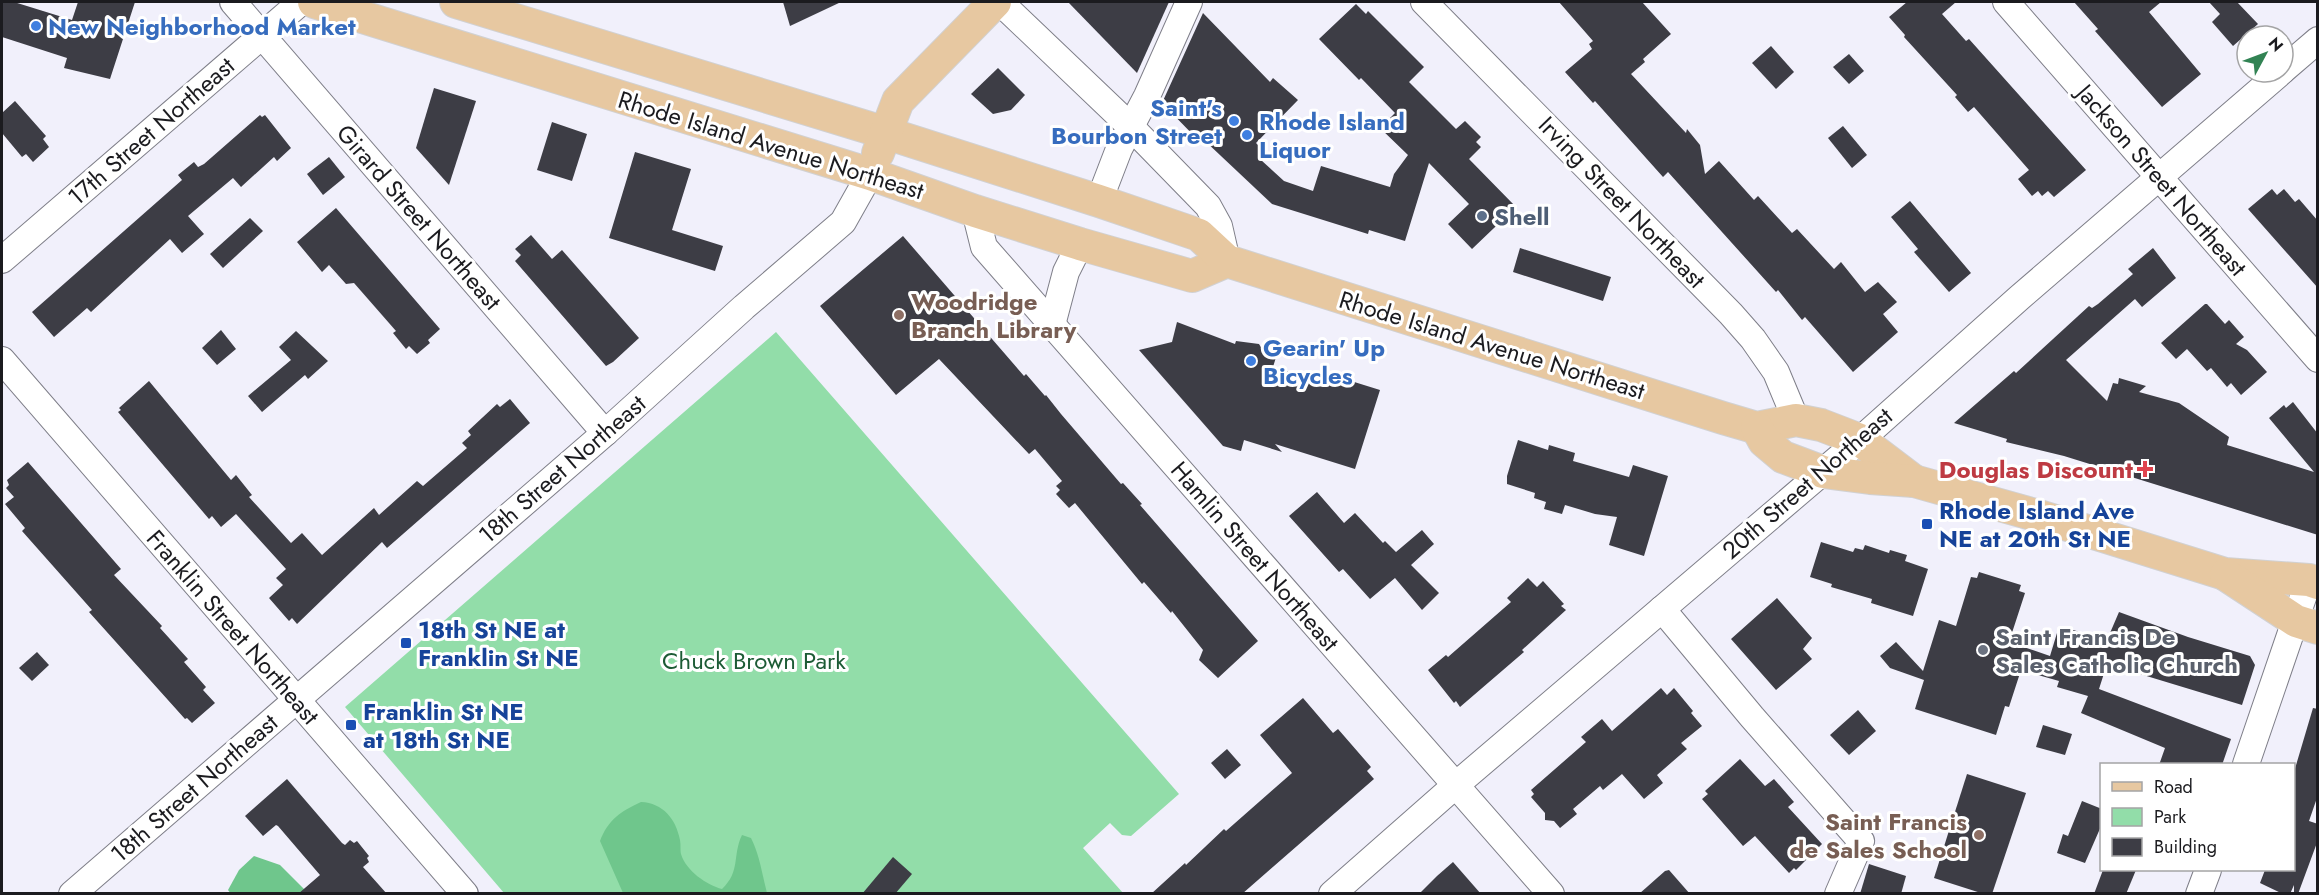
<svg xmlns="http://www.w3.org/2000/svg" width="2319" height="895" font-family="Jost,sans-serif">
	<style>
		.green { fill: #92dda9 }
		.forest { fill: #6fc68c }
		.building { fill: #3d3d45 }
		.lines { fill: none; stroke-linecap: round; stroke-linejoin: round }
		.minor-casing { stroke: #7e7e88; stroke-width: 28 }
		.major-casing { stroke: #d1d1d2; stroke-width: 34 }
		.minor { stroke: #fff; stroke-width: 26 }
		.major { stroke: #e7c8a1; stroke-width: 32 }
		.shop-dot { fill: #3f7fe0; stroke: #fff; stroke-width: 2 }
		.service-dot { fill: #5c6f8a; stroke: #fff; stroke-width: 2 }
		.education-dot { fill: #8d6e63; stroke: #fff; stroke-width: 2 }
		.health-dot { fill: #e0444e; stroke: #fff; stroke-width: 2 }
		.transit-dot { fill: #1a4fb4; stroke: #fff; stroke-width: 2 }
		.worship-dot { fill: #6b7280; stroke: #fff; stroke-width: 2 }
		.labels { text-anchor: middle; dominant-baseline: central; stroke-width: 6; stroke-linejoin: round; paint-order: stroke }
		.shop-label { font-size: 24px; font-weight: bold; fill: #366cbe; stroke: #fff; text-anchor: start }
		.street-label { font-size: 24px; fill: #1b1b1f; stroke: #fff }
		.service-label { font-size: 24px; font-weight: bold; fill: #4e5e75; stroke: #fff; text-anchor: start }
		.education-label { font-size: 24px; font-weight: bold; fill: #785e54; stroke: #fff; text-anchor: start }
		.health-label { font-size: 24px; font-weight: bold; fill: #be3a42; stroke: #fff; text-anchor: end }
		.transit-label { font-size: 24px; font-weight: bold; fill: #164399; stroke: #fff; text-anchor: start }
		.worship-label { font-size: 24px; font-weight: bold; fill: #5b616d; stroke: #fff; text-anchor: start }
		.park-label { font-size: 24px; fill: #1c5b35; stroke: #fff }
	</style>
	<rect width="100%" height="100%" fill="#f1f0fb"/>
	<path class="green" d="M776,332L1179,794L1131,836L1122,835L1110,823L1083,848L1123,893H504L345,707Z"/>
	<g class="forest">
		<path d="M641,802C663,803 676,819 680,840C681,845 680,850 681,854C686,871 707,885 722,889C741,871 732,856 742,835L751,838C760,856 762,874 767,893H623L600,841C608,820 621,811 641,802Z"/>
		<path d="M254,856L280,865L308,893L231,894L228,890L239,870Z"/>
	</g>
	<g class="building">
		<path d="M2,2H14L72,20L78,2H135L110,79L64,68L67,58L2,37Z"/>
		<path d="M783,2H841L790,26Z"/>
		<path d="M1068,2H1169L1137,73Z"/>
		<path d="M1559,2H1642L1671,34L1643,59L1645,62L1631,74L1686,133L1687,129L1700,145L1705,174L1719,161L1754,200L1758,196L1792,233L1797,229L1834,269L1841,262L1865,292L1878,282L1897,302L1883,314L1898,332L1853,372L1805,317L1802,320L1778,290L1776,292L1668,172L1663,177L1595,101L1593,103L1565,72L1592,49L1589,44L1593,41Z"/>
		<path d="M1907,2H1956L1942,14L1966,41L1969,39L2086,170L2054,197L2048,191L2042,196L2038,191L2032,196L2018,179L2029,170L1974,107L1968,112L1955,97L1957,95L1904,37L1905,35L1889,17Z"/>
		<path d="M2074,2H2161L2149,12L2201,74L2162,107L2095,31L2098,29Z"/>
		<path d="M2209,2H2237L2258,24L2233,46L2212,22L2220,14Z"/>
		<path d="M1356,4L1366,14L1368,11L1424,67L1409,82L1456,129L1465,121L1481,137L1476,142L1481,147L1469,159L1516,207L1472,249L1448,224L1469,204L1429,163L1405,241L1369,230L1368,234L1272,204L1204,140L1201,143L1162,103L1203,13L1270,82L1273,78L1298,100L1256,143L1267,154L1261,160L1284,181L1313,191L1321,166L1390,187L1394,174L1408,155L1380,128L1395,113L1361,78L1359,80L1319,39Z"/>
		<path d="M1771,46L1794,72L1776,89L1752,63Z"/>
		<path d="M1849,54L1864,71L1849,84L1833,67Z"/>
		<path d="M998,68L1025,95L1011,110L993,114L971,94Z"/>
		<path d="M434,88L476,101L449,185L416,148Z"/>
		<path d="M15,101L46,136L43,139L49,147L33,162L26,154L22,157L2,133V113Z"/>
		<path d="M260,115L262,117L265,115L291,148L277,161L274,157L241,187L233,178L188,216L204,234L182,253L170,239L91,312L87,308L54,337L32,312L182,180L178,175L194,162L198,167L204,164Z"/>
		<path d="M552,122L587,134L572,181L537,170Z"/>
		<path d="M1843,126L1867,155L1852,168L1828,138Z"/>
		<path d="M635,152L691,169L672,230L723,246L715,271L609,238Z"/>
		<path d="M329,157L345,177L323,195L307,174Z"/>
		<path d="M2272,189L2277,195L2284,189L2295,202L2299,199L2318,221V288L2248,209Z"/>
		<path d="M1910,201L1971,273L1949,292L1914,252L1918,249L1891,217Z"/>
		<path d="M336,208L440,329L428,340L430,343L417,354L409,346L406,349L393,333L396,331L354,283L346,284L329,265L322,272L297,242Z"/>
		<path d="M250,218L263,231L223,268L210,254Z"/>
		<path d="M531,235L552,259L562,250L639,338L613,362L606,366L515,261L521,255L515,249Z"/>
		<path d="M903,236L1024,376L1026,374L1045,396L1046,395L1061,414L1121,484L1123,483L1142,504L1140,505L1258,641L1218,678L1199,660L1203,650L1172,611L1171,613L1144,582L1142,584L1075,503L1069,508L1056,494L1060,490L1056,486L1062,481L1035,449L1029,454L939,359L896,395L820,306Z"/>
		<path d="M1520,248L1611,277L1603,301L1513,272Z"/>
		<path d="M2153,248L2176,278L2142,307L2135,299L2066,360L2107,401L2113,383L2118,384L2119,378L2146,386L2139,392L2179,403L2229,437L2227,445L2314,472L2269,418L2284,405L2286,408L2293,402L2318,434V535L2064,456L2006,442L2007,439L1954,423L2014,371L2016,373L2089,306L2092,308L2098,304L2133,274L2128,269Z"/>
		<path d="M2205,304H2207L2225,324L2229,320L2244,337L2236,344L2247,350L2267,372L2241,395L2231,383L2227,387L2211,368L2207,371L2187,349L2176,359L2161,343Z"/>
		<path d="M1177,322L1235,344L1236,341L1259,344L1262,349L1277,354L1273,367L1332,384L1335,376L1380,390L1355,469L1275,444L1282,452L1244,440L1241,451L1223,446L1139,350L1172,342Z"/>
		<path d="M221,330L236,349L217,365L202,348Z"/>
		<path d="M296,331L328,361L308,379L305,375L262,412L248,396L291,360L279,347Z"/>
		<path d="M149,381L231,480L236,475L252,495L249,497L291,543L302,533L322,555L374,508L379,515L417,481L423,486L467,448L462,443L471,435L468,431L497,404L500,407L510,399L530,423L387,548L382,542L297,624L292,618L289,621L269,598L283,585L276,578L286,569L236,514L221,527L212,516L209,519L118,412L121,410L119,408Z"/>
		<path d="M1518,440L1548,450L1549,445L1575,453L1573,461L1629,477L1633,465L1668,476L1644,556L1609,545L1617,517L1595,514L1565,505L1562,514L1544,509L1546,502L1534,498L1535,493L1507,484V476Z"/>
		<path d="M28,462L121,569L114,575L162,626L160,628L188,659L184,662L206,687L203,690L215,703L192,723L187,718L185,719L89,612L92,610L22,531L25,528L5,504L14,497L6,488L9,485L7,480Z"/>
		<path d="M1317,492L1344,523L1355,513L1383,543L1385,541L1396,552L1422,530L1434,544L1411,565L1439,593L1422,610L1395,578L1370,599L1343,569L1339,572L1289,516Z"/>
		<path d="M1821,542L1853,552L1855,548L1863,550L1865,545L1889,553L1890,550L1907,555L1905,561L1928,569L1913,616L1871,603L1872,599L1831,587L1832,584L1810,577Z"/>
		<path d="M1979,572L2021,585L2019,591L2025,593L2009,642L2050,656L2057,633L2061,634L2063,627L2107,640L2119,612L2188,637L2250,656L2255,665L2242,705L2107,664L2099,689L2231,739L2222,765H2159L2165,748L2081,713L2088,696L2057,687L2059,681L2021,670L2009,707L2005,706L1996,735L1915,709L1924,680L1890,668L1880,656L1896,642L1923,671L1939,620L1956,626L1971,577L1977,578Z"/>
		<path d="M1528,578L1537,587L1543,581L1564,604L1561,606L1566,610L1522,650L1524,652L1460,707L1456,701L1454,703L1428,670L1446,655L1448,657L1511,602L1507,598Z"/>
		<path d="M1777,598L1812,638L1803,649L1812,659L1776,690L1731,639Z"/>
		<path d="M37,652L49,665L32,681L19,668Z"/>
		<path d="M1661,688L1667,695L1674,688L1693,711L1691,713L1702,726L1681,743L1687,749L1657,775L1663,783L1644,799L1622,774L1603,790L1600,786L1573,809L1577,814L1560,828L1554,821L1545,820V813L1531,797L1534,794L1531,790L1586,742L1581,737L1602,719L1612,731Z"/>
		<path d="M1303,698L1333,733L1338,729L1371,767L1367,771L1374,779L1242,894H1151L1185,863L1186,865L1224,829L1226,831L1292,773L1260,735Z"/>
		<path d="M2313,708L2318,709V795L2309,821L2318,824V840L2298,894H2294V885L2290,894H2283L2260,883L2265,870H2294V772Z"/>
		<path d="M1858,710L1876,731L1849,755L1830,735Z"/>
		<path d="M2043,725L2072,734L2065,755L2036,747Z"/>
		<path d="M1227,749L1241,765L1225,779L1211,763Z"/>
		<path d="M1740,759L1765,786L1774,779L1794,802L1788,807L1822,844L1796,870L1794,868L1789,873L1755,836L1743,846L1702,799L1708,794L1705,791Z"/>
		<path d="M1967,774L2026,793L1992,894H1984L1934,878Z"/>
		<path d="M287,779L342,843L345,845L350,840L354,843L357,841L369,856L367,858L369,862L363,867L387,894H298L320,875L278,826L276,825L263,836L245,816Z"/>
		<path d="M2082,801L2102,809V824L2085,863L2057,853L2063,834L2068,836Z"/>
		<path d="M893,857L912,874L895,894H862Z"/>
		<path d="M1453,862L1481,894H1419L1437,876Z"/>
		<path d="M1869,864L1906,876L1901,894H1860Z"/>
		<path d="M1669,870L1690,894H1639L1665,871Z"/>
		<path d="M2103,870H2136L2126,894H2094Z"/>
	</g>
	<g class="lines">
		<g class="minor-casing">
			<g id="minor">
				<path d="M233,2L605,433"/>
				<path d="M1000,2L1131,127L1208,206L1219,226L1227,261"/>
				<path d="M1424,2L1731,314L1753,339L1776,372L1796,420"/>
				<path d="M2006,2L2318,359"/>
				<path d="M2283,70L2318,40"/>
				<path d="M1099,201L1119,149L1147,96L1189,2"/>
				<path d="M975,211L984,247L1551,894"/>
				<path d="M2,260L301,2"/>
				<path d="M1052,325L1066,272L1080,244"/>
				<path d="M2,360L465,894"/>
				<path d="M1662,609L1752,717L1861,841L1838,894"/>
				<path d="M2246,764L2309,580"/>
				<path d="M72,894L605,433L744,307L843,222L870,174"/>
				<path d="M1332,894L1457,784L1860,440L2019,298L2281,72"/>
				<path d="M2199,894L2208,870"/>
			</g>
		</g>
		<g class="major-casing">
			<g id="major">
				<path d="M314,2L870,174L975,211L1080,244L1192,276L1227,261"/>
				<path d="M456,2L886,133L1099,201L1199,235L1227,261L1723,418L1757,428L1796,420L1821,425L1860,440L1914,481"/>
				<path d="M878,153L898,101L995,2"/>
				<path d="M1757,428L1764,441L1783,457L1823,472L1870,478L1914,481L2039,516L2225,574L2309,580L2318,583"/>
				<path d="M2226,575L2296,621L2318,628"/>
			</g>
		</g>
		<use href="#minor" class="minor"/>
		<use href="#major" class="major"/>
	</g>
	<g class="shop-dot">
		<circle cx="36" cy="26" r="6"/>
		<circle cx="1234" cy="121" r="6"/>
		<circle cx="1247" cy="135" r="6"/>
		<circle cx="1251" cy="361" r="6"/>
	</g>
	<circle class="service-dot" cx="1482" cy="216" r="6"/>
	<g class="education-dot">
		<circle cx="899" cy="315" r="6"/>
		<circle cx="1979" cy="835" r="6"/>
	</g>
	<path class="health-dot" d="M2142 460h6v6h6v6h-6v6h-6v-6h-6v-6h6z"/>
	<g class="transit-dot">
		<rect x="1921" y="518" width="12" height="12" rx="3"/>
		<rect x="400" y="637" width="12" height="12" rx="3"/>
		<rect x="345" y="719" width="12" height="12" rx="3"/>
	</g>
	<circle class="worship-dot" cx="1983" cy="650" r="6"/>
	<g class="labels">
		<g class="shop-label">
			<text x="48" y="26">New Neighborhood Market</text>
			<text x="1222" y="107" text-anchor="end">Saint's<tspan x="1222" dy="28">Bourbon Street</tspan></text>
			<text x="1259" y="121">Rhode Island<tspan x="1259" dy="28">Liquor</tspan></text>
			<text x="1263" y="347">Gearin' Up<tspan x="1263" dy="28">Bicycles</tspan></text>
		</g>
		<g class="street-label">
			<text transform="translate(151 131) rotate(-41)">17th Street Northeast</text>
			<text transform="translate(771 145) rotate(17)">Rhode Island Avenue Northeast</text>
			<text transform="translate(2162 180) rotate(49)">Jackson Street Northeast</text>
			<text transform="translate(1622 202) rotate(46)">Irving Street Northeast</text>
			<text transform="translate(419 217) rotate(49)">Girard Street Northeast</text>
			<text transform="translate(1492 345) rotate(17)">Rhode Island Avenue Northeast</text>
			<text transform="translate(562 469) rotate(-41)">18th Street Northeast</text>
			<text transform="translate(1807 483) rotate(-41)">20th Street Northeast</text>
			<text transform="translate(1255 556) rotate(49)">Hamlin Street Northeast</text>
			<text transform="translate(233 627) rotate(49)">Franklin Street Northeast</text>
			<text transform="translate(194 788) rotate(-41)">18th Street Northeast</text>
		</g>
		<g class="service-label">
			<text x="1494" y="216">Shell</text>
		</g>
		<g class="education-label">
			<text x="911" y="301">Woodridge<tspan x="911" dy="28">Branch Library</tspan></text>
			<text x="1967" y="821" text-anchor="end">Saint Francis<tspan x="1967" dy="28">de Sales School</tspan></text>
		</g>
		<g class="health-label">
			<text x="2133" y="469">Douglas Discount</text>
		</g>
		<g class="transit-label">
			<text x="1939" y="510">Rhode Island Ave<tspan x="1939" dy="28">NE at 20th St NE</tspan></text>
			<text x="418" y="629">18th St NE at<tspan x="418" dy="28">Franklin St NE</tspan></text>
			<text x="363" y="711">Franklin St NE<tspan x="363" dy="28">at 18th St NE</tspan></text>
		</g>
		<g class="worship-label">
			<text x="1995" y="636">Saint Francis De<tspan x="1995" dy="28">Sales Catholic Church</tspan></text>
		</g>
		<g class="park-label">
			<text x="754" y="660">Chuck Brown Park</text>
		</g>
	</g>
	<rect width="2319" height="895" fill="none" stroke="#1b1b1f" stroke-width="6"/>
	<rect x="2100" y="763" width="195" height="108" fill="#ffffff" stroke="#a4a4a5" stroke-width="1.5"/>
	<rect x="2112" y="782" width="30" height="9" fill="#e7c8a1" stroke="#a4a4a5" stroke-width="1.5"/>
	<text x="2154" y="793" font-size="18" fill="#1b1b1f">Road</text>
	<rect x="2112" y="808" width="30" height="18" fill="#92dda9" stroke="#a4a4a5" stroke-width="1.5"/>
	<text x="2154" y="823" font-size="18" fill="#1b1b1f">Park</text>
	<rect x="2112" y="838" width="30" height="18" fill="#3d3d45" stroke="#a4a4a5" stroke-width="1.5"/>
	<text x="2154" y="853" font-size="18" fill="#1b1b1f">Building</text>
	<g transform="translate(2265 54) rotate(49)"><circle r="28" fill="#ffffff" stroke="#a4a4a5" stroke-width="1.5"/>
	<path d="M0-4.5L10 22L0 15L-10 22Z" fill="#328354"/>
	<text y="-9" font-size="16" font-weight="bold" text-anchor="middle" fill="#1b1b1f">N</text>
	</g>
</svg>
